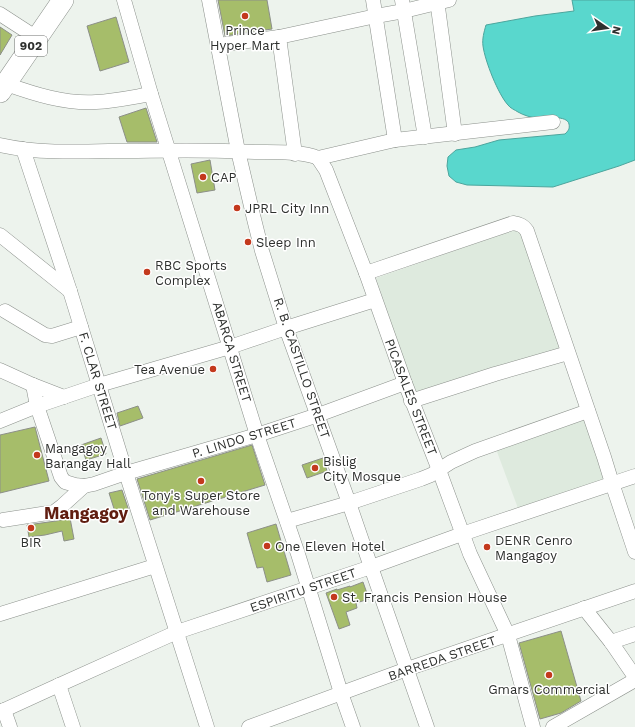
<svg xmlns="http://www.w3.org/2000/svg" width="635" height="727" font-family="'Work Sans',sans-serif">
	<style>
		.built { fill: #deeade }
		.water { fill: #59d7cd; stroke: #4ca59d }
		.building { fill: #a6bd6a; stroke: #8c8f88 }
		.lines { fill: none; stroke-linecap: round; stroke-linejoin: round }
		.minor-casing { stroke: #8c918c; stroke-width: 15 }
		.highway-casing { stroke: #8c918c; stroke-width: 22 }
		.minor { stroke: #fff; stroke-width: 14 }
		.highway { stroke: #fff; stroke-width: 21 }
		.poi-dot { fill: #c3391d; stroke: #fff; stroke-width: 1.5 }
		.labels { text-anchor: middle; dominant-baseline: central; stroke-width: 3; stroke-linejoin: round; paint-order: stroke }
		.shield { fill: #fff; stroke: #6d6e6d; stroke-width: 1 }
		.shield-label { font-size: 12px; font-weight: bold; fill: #2e302e }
		.poi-label { font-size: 13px; fill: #2e302e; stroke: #fff; text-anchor: start }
		.street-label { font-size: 13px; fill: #2e302e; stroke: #fff }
		.district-label { font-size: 17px; font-weight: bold; fill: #601d10; stroke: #fff }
	</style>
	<rect width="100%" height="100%" fill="#edf3ed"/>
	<g class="built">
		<path d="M520,228L565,352L417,398L376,278Z"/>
		<path d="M587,415L608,480L519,511L496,449Z"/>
	</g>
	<path class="water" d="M572,0H635V160L619,166L553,187L467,185L456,182L449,176L447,166L448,157L456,150L475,147L499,140L565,134C568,131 570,129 569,124C567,115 546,118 538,118C532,118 523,115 518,112C515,110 510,108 508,105C498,94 485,61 483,46C482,39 484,32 486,25L535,16L574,11Z"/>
	<g class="building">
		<path d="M218,0H267L272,29L225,36Z"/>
		<path d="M116,17L129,62L100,71L87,26Z"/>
		<path d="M0,27L12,35L0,55Z"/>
		<path d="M146,108L157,142H127L119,117Z"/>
		<path d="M210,160L215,190L197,193L191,164Z"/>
		<path d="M138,406L143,418L120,426L117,413Z"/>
		<path d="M35,427L49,481L0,493V435Z"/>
		<path d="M101,438L106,454L86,460L81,445Z"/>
		<path d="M252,445L265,485L150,520L137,479Z"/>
		<path d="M323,458L327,471L307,478L302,465Z"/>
		<path d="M122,490L129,511L116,515L109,493Z"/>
		<path d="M70,518L74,539L64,541L62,531L45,535L29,537L27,525L56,521Z"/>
		<path d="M276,524L291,575L267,582L263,567L257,568L247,533Z"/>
		<path d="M363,582L369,599L356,603L357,608L346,612L350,625L339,629L326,593L337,589V590L350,586V587Z"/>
		<path d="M561,631L581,701L561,713L540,719L519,643Z"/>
	</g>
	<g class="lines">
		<g class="minor-casing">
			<g id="minor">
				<path d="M124,0L151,94L257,435L298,554L341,693L353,727"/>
				<path d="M209,0L238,151L254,219L262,251L286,328L349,503L371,567L427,727"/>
				<path d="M373,0L395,140"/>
				<path d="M402,0L425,137"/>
				<path d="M437,0L455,134"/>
				<path d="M0,14L37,38"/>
				<path d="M279,37L295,154"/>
				<path d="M218,45L279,37L376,16L404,11L449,0"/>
				<path d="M6,84C34,94 65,104 96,102C115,101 133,97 151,94"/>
				<path d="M0,145C36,153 73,152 109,151C157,151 206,149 255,152C272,152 303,151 318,158L395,140L553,122"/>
				<path d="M23,149L70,291L126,473L207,727"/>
				<path d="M318,158L326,170L366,273L405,383L439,470L470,554L508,635L533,727"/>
				<path d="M0,235L70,291"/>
				<path d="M366,273L513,223C519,224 523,225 527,231L604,457L612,483L635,552"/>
				<path d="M5,311L45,335L52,336L81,327"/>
				<path d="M0,370L33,385L64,397"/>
				<path d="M33,385L37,406L61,477L65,482L75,485L84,486L94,484L126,473L257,435L318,415L405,383"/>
				<path d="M411,401L495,374L568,353"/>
				<path d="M0,421L37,406L99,385L230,347L286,328L375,300"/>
				<path d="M3,520L54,512L62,506L84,486"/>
				<path d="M287,521L349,503L421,479L431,475L451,462L475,451L588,411"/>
				<path d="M584,608L611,642L635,677"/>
				<path d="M0,614L155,566"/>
				<path d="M611,642L635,634"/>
				<path d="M59,685L73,727"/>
				<path d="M4,710L10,727"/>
				<path d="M0,712L59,685L177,632L371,567L462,534L635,476"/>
				<path d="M249,727L407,669L635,591"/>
				<path d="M553,727L635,680"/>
			</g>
		</g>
		<g class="highway-casing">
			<path id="highway" d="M0,92L63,0"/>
		</g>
		<use href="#minor" class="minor"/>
		<use href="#highway" class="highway"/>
	</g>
	<g class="poi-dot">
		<circle cx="245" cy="16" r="4"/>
		<circle cx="203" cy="177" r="4"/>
		<circle cx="237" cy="208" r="4"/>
		<circle cx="248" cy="242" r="4"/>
		<circle cx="147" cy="272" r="4"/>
		<circle cx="213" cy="369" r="4"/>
		<circle cx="37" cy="455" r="4"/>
		<circle cx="315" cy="468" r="4"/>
		<circle cx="201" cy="481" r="4"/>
		<circle cx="31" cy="528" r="4"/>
		<circle cx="267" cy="546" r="4"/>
		<circle cx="487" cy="547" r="4"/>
		<circle cx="334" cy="597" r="4"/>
		<circle cx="549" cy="675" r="4"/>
	</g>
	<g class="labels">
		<rect class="shield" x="15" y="36" width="32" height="20" rx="3"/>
		<g class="shield-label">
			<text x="31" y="46">902</text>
		</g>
		<g class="poi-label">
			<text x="245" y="30" text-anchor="middle">Prince<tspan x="245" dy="15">Hyper Mart</tspan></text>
			<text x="211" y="177">CAP</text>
			<text x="245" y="208">JPRL City Inn</text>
			<text x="256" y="242">Sleep Inn</text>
			<text x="155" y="265">RBC Sports<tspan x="155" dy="15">Complex</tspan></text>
			<text x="205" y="369" text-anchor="end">Tea Avenue</text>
			<text x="45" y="448">Mangagoy<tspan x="45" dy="15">Barangay Hall</tspan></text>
			<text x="323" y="461">Bislig<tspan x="323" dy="15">City Mosque</tspan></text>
			<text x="201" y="495" text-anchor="middle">Tony's Super Store<tspan x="201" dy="15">and Warehouse</tspan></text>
			<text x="495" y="540">DENR Cenro<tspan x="495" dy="15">Mangagoy</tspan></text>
			<text x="31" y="542" text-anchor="middle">BIR</text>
			<text x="275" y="546">One Eleven Hotel</text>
			<text x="342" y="597">St. Francis Pension House</text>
			<text x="549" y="689" text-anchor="middle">Gmars Commercial</text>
		</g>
		<g class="street-label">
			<text transform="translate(232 352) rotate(73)">ABARCA STREET</text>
			<text transform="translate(302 368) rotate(71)">R. B. CASTILLO STREET</text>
			<text transform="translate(98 381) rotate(73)">F. CLAR STREET</text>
			<text transform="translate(411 397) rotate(69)">PICASALES STREET</text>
			<text transform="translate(244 438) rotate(-17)">P. LINDO STREET</text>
			<text transform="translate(303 590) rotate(-19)">ESPIRITU STREET</text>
			<text transform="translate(442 658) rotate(-19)">BARREDA STREET</text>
		</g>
		<g class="district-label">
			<text x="86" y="513">Mangagoy</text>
		</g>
	</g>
	<g transform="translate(607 28) rotate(103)" stroke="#ffffff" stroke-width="3" paint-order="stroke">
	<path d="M0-3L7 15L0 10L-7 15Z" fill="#2e302e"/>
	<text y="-6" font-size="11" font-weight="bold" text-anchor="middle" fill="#2e302e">N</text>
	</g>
</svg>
